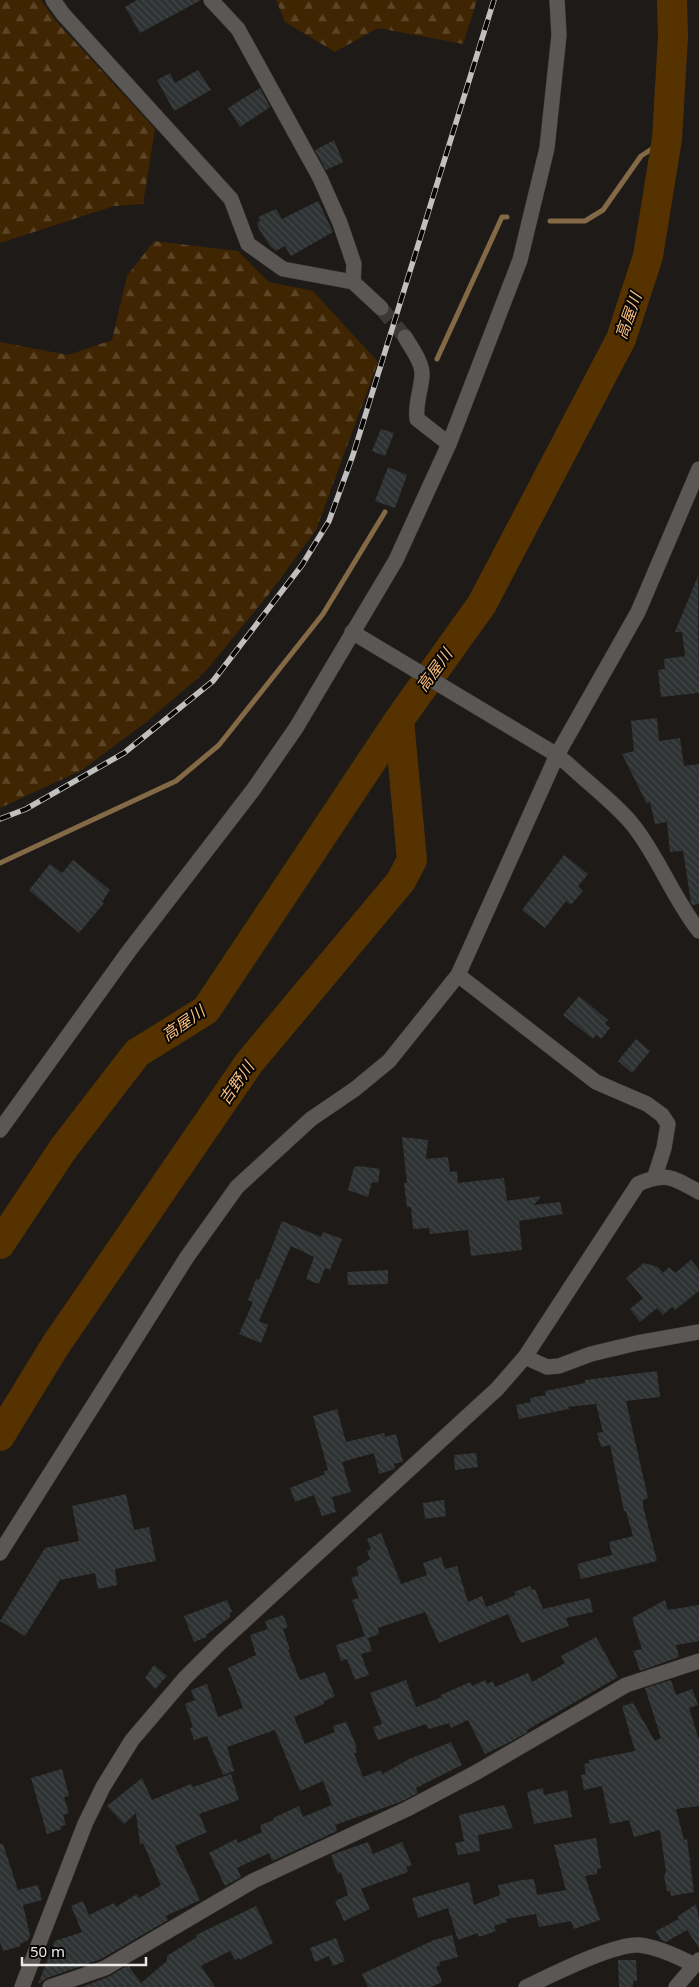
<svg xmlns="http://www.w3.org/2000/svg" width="699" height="1987" font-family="'Noto Sans','Noto Sans JP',sans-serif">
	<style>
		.forest { fill: url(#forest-firs) }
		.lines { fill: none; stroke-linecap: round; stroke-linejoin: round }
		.stream { stroke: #836945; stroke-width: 5 }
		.river { stroke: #563200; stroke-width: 30 }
		.building { fill: url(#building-back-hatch) }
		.minor-tunnel { stroke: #3c3937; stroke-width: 15; stroke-dasharray: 15 8; stroke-linecap: butt }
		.minor-casing { stroke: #393836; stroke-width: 16 }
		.minor { stroke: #5a5754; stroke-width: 15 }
		.rail-casing { stroke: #c2c0be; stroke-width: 5.5 }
		.rail { stroke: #070605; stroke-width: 4; stroke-dasharray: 11; stroke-linecap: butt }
		.labels { text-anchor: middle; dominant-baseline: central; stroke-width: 4; stroke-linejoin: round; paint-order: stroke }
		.water-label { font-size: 16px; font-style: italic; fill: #fdbf7d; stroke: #070605 }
	</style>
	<defs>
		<pattern id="forest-firs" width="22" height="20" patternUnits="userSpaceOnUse" patternTransform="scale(1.25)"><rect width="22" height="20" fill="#402502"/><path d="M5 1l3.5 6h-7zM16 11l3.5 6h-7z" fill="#5c4527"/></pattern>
		<pattern id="building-back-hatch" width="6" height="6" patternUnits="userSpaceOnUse" patternTransform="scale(1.25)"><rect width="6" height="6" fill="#2e3233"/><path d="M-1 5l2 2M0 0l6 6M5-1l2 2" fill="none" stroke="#424647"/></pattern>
	</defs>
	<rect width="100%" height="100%" fill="#1d1a18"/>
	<g class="forest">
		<path d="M0,0H41L55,20L155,129L143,204L114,206L0,243Z"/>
		<path d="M276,0H477L463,44L378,28L335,52L285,22Z"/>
		<path d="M154,241L238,251L269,282L313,291L378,362L316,530L268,595L204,673L145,723L82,770L0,808V342L68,355L112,340L127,276Z"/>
	</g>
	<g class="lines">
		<g class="stream">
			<path d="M550,221H585L603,210L641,156L667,139"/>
			<path d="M437,359L502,217H507"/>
			<path d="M0,863L176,781L219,745L323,614L385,512"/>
		</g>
		<g class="river">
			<path d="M0,1244L63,1149L137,1053L206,1010L399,720L482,604L621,339L648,256L667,139L673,37L672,0"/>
			<path d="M0,1436L55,1346L249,1063L401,881L412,860L399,720"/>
		</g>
	</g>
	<g class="building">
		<path d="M137,0H201L140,33L125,7Z"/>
		<path d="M198,70L211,90L174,111L157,80L170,73L175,83Z"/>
		<path d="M260,88L270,107L240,127L228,108Z"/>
		<path d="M334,140L343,162L326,170L315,150Z"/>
		<path d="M318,201L333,232L291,256L285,246L276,251L270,246L259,229L257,223L260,221L258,217L276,209L282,219Z"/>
		<path d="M381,429L394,433L385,456L372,451Z"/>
		<path d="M388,467L407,475L395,508L375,501Z"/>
		<path d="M698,576L699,693L661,697L658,670L665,669L664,659L685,656L682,632H675Z"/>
		<path d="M657,718L659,741L680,738L684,766L699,764V904L692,905L691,902L683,851L670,852L667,822L655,824L650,802L647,804L622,754L634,751L631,721Z"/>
		<path d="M564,855L588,874L578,886L583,891L571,905L566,901L545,928L522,910Z"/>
		<path d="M73,860L110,890L102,902L104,903L79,933L29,890L50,864L62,873Z"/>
		<path d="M579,996L608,1020L605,1024L610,1028L601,1039L596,1035L593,1039L563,1015Z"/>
		<path d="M636,1039L650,1051L632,1073L618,1061Z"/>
		<path d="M402,1137L428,1140L426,1159L448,1157L450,1172L457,1171L458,1183L504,1178L507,1201L541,1196L534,1205L560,1202L563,1214L519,1221L522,1250L471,1256L468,1230L430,1234L429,1228L413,1229L411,1207H407L404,1183H407Z"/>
		<path d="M359,1166L380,1169L378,1183L372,1182L368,1197L348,1190L354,1167Z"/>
		<path d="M282,1221L321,1237L323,1232L342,1239L330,1270L325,1268L319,1284L306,1279L314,1257L291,1246L259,1321L268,1325L261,1343L239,1334L253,1302L248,1300L256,1279L259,1280Z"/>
		<path d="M691,1260L699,1270V1291L675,1310L672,1307L663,1315L657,1308L640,1322L630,1309L643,1298L626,1278L644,1263L658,1267L663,1273L669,1267L675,1273Z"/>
		<path d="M388,1270V1284L348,1285L347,1272Z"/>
		<path d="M657,1371L660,1397L626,1401L648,1498L643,1500V1506L657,1561L581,1579L577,1564L612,1555L609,1542L633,1536L626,1511H624L610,1445L601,1447L597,1433L603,1432L596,1404L568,1407L569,1409L519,1419L516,1405L531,1402L530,1398L546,1395L545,1391L585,1383V1380Z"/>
		<path d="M337,1409L346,1442L384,1433L385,1437L396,1434L403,1462L394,1464L395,1469L379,1474L374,1453L342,1462L351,1492L332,1497L336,1512L322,1516L314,1495L295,1502L290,1488L325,1474L324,1471L328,1470L313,1416Z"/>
		<path d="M476,1453L478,1467L455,1470L454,1455Z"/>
		<path d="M126,1494L134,1530L149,1527L156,1561L115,1569L117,1585L98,1589L95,1573L60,1580L25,1636L0,1621L45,1548L79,1541L72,1506Z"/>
		<path d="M444,1500L446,1516L425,1519L423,1503Z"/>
		<path d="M381,1533L401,1584L427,1575L423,1563L441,1557L445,1569L457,1566L468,1602L482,1596L486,1607L516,1595L514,1592L530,1586L532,1590L535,1589L543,1609L590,1598L593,1612L566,1618L569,1626L521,1643L508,1614L439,1643L425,1612L378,1628L379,1634L368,1638L372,1651L361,1654L369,1675L355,1680L347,1659L341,1661L336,1645L365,1636L352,1600L359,1598L351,1578L359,1575L356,1568L370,1559L367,1551L371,1549L367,1539Z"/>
		<path d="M227,1600L232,1612L230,1613V1617L206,1635L207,1637L194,1642L184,1616Z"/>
		<path d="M665,1600L668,1610L699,1605V1641L676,1645L679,1657L640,1671L633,1651L642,1649L632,1618Z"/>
		<path d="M283,1615L288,1627L283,1629L290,1650H288L300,1680L325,1672L335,1696L323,1702L324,1704L294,1717L305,1744L335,1732L333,1726L346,1722L357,1747L355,1748L357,1753H354L363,1777L381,1770L383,1774L409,1759L451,1742L462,1765L416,1788L418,1793L403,1801L335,1825L337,1831L279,1858L272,1861L269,1853L237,1868L241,1877L225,1886L209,1853L236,1839L238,1843L262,1832L260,1825L274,1820L273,1818L299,1806L303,1817L332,1805L323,1781L300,1791L275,1730L227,1747L234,1771L223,1775L207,1736L194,1740L190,1728L193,1727L185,1704L195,1700L191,1690L207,1684L218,1717L243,1708L228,1668L256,1655L250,1635L268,1629L265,1621Z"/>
		<path d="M596,1637L618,1677L527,1730L528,1732L510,1742L485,1754L468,1720L451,1728L449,1723L429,1729L426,1724L378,1740L373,1727L382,1724L370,1693L406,1680L416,1707L442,1697L441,1695L470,1682L472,1686L485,1680L487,1684L493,1681L495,1687L528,1673L532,1682L565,1663L561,1656Z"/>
		<path d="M154,1665L167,1676L155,1689L145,1678Z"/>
		<path d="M671,1680L676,1695L692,1689L698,1705L689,1708L699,1740V1806L676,1809L684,1840L687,1839L694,1892L671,1896L670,1891H667L664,1876L666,1872L660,1830L634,1837L629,1820L610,1824L602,1786L584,1790L581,1775L586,1774L584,1764L589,1763V1760L635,1751L622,1706L633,1703L655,1741L661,1738L645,1688Z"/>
		<path d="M62,1769L69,1796L64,1797L69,1813L63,1815L66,1825L61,1826L62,1829L47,1834L31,1778Z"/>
		<path d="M231,1774L239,1800L199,1814L207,1832L175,1846L200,1900L166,1916L168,1920L101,1959L47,1978L38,1984L55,1941L82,1932L71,1906L83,1901L89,1915L114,1903L116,1907L137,1894L139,1898L161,1885L143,1843L140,1844L136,1813L124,1824L107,1806L142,1778L152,1800L191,1784L193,1787Z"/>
		<path d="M543,1788L544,1795L567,1790L572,1817L534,1824L527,1792Z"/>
		<path d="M504,1805L513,1828L478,1835L480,1851L458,1855L455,1843L464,1841L459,1815Z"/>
		<path d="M596,1838L601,1868L597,1869V1874L585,1876L600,1920L574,1929L571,1921L539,1927L536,1914L506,1919L507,1922L494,1926L496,1931L479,1937L478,1933L458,1940L448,1908L418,1918L412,1898L469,1882L474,1905L500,1895L498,1885L522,1880L534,1879L537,1895L566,1890L554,1845Z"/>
		<path d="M368,1842L373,1854L402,1842L412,1865L406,1867L408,1872L361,1889L370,1909L344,1921L335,1901L348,1895L341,1872L338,1874L331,1855Z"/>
		<path d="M0,1844H3L18,1890L38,1885L42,1900L23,1905L30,1935L28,1940L20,1944L21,1946L3,1951L0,1942Z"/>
		<path d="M696,1904L699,1918V1948L687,1930L666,1942L661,1940L656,1931L679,1919L677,1917Z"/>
		<path d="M256,1906L273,1943L240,1960L239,1958L235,1960L230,1951L201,1966L215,1987H82L110,1976L128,1965L141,1983L167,1961V1956L197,1937L196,1935Z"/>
		<path d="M452,1935L458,1957L439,1962L440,1965L436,1967L442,1981L440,1983L431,1987H368L362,1974L434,1940Z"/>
		<path d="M336,1938L345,1961L333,1966L329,1956L315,1962L310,1948Z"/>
		<path d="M618,1960H636L637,1981H633V1987H619Z"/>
	</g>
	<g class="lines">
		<path class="minor-tunnel" d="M381,308L405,337"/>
		<g class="minor-casing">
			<g id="minor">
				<path d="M53,0L63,14L231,199L248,244L283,269L353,282L381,308"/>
				<path d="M211,0L238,29L320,178L340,223L354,264L353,282"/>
				<path d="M405,337C412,349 423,363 422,376C421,391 415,403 417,419L449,444"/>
				<path d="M352,632L557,755L569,765C588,783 622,809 636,829C660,861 674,899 699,931"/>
				<path d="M458,975L596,1082L647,1104L662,1115L668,1124L664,1148L655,1176"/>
				<path d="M0,1130L129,951L253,790L296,728L396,560L449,444L520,260L547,148L559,35L557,0"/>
				<path d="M525,1357L547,1367L559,1366L591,1354L637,1343L699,1332"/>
				<path d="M0,1553L187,1257L237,1187L311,1119L355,1089L389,1061L458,975L557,755L638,612L699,469"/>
				<path d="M22,1987L85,1824L103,1787L132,1740L185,1678L219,1644L497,1389L525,1357L638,1184C666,1171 674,1178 699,1192"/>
				<path d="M50,1987L105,1968L253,1881L407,1809L477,1772L626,1685L699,1661"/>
				<path d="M526,1987C550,1976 614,1943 639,1945C658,1947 677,1956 694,1965"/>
				<path d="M676,1987L699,1960"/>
			</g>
		</g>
		<use href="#minor" class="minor"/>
		<g class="rail-casing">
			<path id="rail" d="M0,819L26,809L124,753L213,681L302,565L329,521L353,455L494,0"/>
		</g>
		<use href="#rail" class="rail"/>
	</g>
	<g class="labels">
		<g class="water-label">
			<text transform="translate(628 316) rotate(-70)">高屋川</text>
			<text transform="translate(434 670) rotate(-54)">高屋川</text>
			<text transform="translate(183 1023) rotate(-35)">高屋川</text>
			<text transform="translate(236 1083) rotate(-55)">吉野川</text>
		</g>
	</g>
	<path d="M22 1957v8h124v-8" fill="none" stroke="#ebe9e7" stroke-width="2.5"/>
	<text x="30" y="1957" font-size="15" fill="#ebe9e7" stroke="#070605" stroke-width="4" paint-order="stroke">50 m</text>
</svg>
